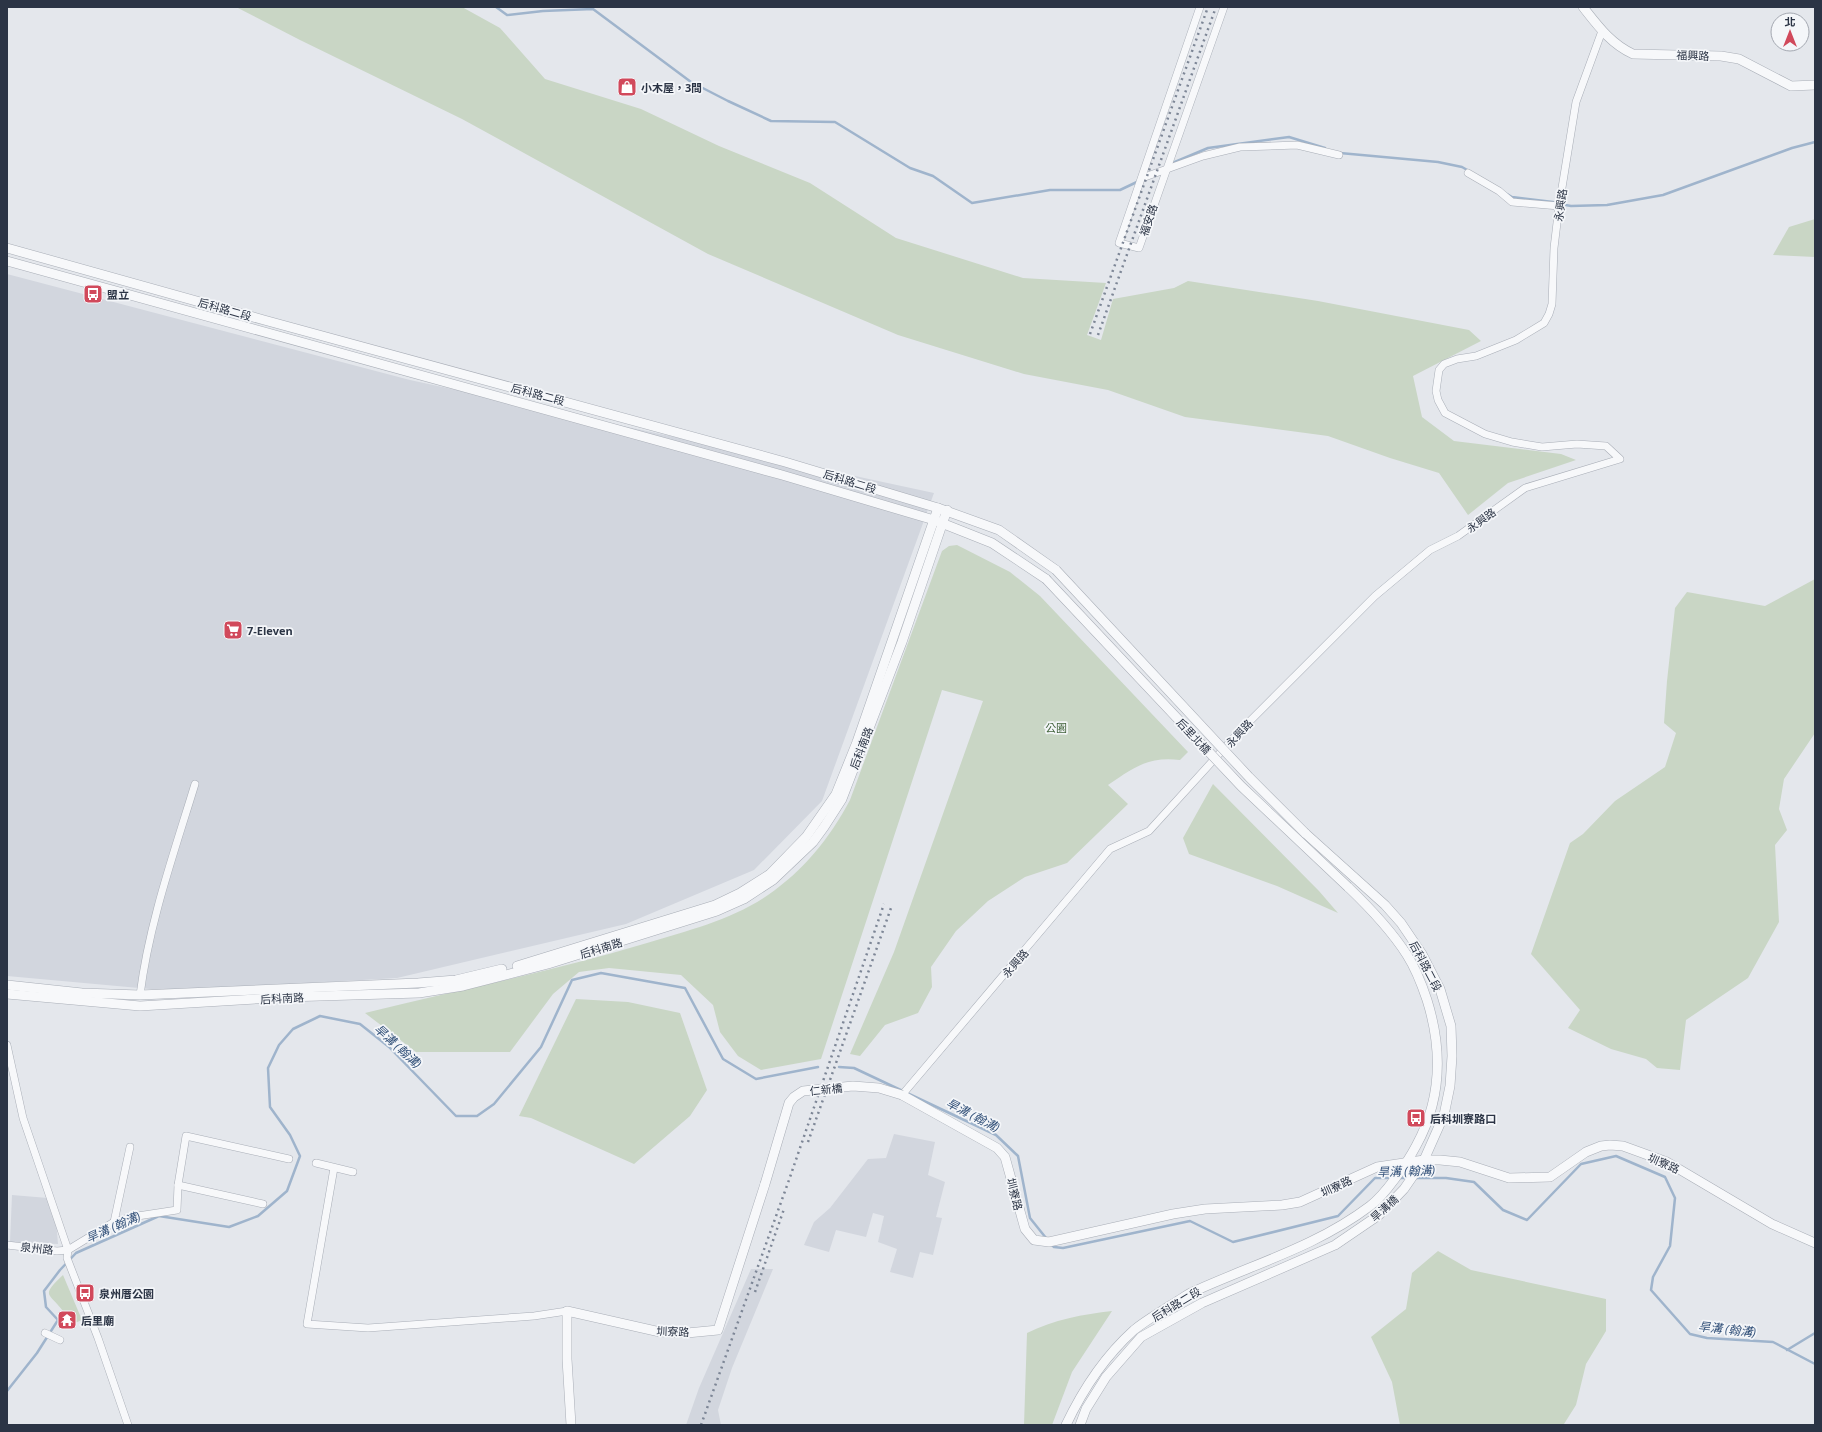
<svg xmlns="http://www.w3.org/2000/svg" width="1822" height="1432" font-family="'Open Sans','Noto Sans TC',sans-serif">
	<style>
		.built { fill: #d2d6de }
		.green { fill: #c9d6c5 }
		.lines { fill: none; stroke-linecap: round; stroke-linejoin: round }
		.stream { stroke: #9fb4cc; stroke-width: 2.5 }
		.minor-casing { stroke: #a9aeb7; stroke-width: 8 }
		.tertiary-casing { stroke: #a9aeb7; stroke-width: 10 }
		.minor { stroke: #f7f8fa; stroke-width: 7 }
		.tertiary { stroke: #f7f8fa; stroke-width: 9 }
		.rail { stroke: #7d8696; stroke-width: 2.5; stroke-dasharray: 2 4; stroke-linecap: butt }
		.tertiary-bridge-casing { stroke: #a9aeb7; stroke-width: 10; stroke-linecap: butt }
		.tertiary-bridge { stroke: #f7f8fa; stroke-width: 9 }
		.labels { text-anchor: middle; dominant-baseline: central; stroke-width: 3.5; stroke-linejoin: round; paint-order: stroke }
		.street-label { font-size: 11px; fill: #2b3445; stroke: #f4f6f9 }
		.poi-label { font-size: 11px; font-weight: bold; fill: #2b3445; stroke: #f4f6f9; text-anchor: start }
		.park-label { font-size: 11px; fill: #3f6138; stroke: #f4f6f9 }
		.water-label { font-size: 12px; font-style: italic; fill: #34527a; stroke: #f4f6f9 }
	</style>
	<rect width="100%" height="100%" fill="#e4e7ec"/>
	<g class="built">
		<path d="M7,274L410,380L934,493L822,801L754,870L626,924L397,978L172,991L7,976Z"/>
		<path d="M894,1134L935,1142L928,1175L945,1182L936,1217L942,1218L933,1255L920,1252L913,1278L890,1272L897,1249L878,1242L884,1216L873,1213L866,1237L836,1230L829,1252L804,1245L814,1222L830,1208L868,1159L886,1158Z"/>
		<path d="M12,1195L48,1198L56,1221L58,1244L10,1242Z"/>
		<path d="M751,1269H773L732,1368L718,1410L721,1425H686L699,1388Z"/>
	</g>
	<g class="green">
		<path d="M236,7H462L500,28L545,79L641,109L719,146L810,183L896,238L1023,278L1106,283L1087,335L1101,340L1113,299L1174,288L1188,281L1318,301L1469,330L1481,341L1413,376L1422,417L1454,441L1561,454L1576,460L1508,483L1468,515L1439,473L1390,458L1328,436L1185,417L1108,390L1024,374L898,335L708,254L462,119L300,40Z"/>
		<path d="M1815,219V257L1773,255L1789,227Z"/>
		<path d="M957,545L1010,572L1040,596L1188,752L1180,760C1148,756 1133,768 1108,785L1128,804L1067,863L1025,877L988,901L956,931L931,967L932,987L918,1013L885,1025L860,1056L850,1054L894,952L983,701L942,690L821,1059L761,1070L738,1056L720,1032L713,1005L681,975L609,968L579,972L553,994L510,1052H416L365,1013C459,990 554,971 647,943C689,930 731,920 768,895C803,871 830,838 850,800L942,551L949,546Z"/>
		<path d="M1815,579V733L1784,779L1779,809L1787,830L1775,845L1779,922L1748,978L1686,1020L1680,1070L1657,1068L1646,1059L1611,1049L1568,1028L1580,1010L1531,954L1570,843L1583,834L1615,801L1665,767L1676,733L1664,723L1667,681L1675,608L1687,592L1765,606Z"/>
		<path d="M1213,784L1319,891L1338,913L1277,886L1189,854L1183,838Z"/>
		<path d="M576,999L628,1002L680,1013L707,1090L690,1116L634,1164L531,1118L519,1116Z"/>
		<path d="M1438,1251L1471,1270L1606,1299V1331L1586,1364L1576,1405L1564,1424L1400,1425L1392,1382L1371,1337L1406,1309L1412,1273Z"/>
		<path d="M63,1275L82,1320L70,1325C65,1320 67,1317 63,1311C49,1292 40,1297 63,1275Z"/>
		<path d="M1112,1311L1072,1372L1052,1425H1024L1027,1333C1053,1320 1084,1314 1112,1311Z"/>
	</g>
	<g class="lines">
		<g class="stream">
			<path d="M496,7L507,15L543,11L593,9L691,82L728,101L771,121L835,122L910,168L933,176L972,203L1050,190H1120L1139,181"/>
			<path d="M1340,153L1438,162L1462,167L1469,171"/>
			<path d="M1170,164L1208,148L1289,137L1325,148"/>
			<path d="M1507,194L1512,197L1553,202"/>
			<path d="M1560,204L1571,206L1607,205L1663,195L1792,148L1815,142"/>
			<path d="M839,1067L854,1068L996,1135L1018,1156L1030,1218L1046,1238"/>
			<path d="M1398,1178H1409"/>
			<path d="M1414,1178H1446L1474,1182L1503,1210L1527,1220L1581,1164L1616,1156L1665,1177L1675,1198L1670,1246L1653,1277L1651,1290L1690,1334L1707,1338L1773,1342L1815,1364"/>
			<path d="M1051,1244L1054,1247L1063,1248L1190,1221L1233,1242L1338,1216L1375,1178H1391"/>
			<path d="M1787,1350L1815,1333"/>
			<path d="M7,1391L37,1353L58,1320L46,1307L44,1291L60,1270L76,1253L159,1216L229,1227L258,1216L287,1191L300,1156L290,1135L270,1107L268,1068L279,1045L293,1029L320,1016L360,1024L389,1047L456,1116H477L494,1104L541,1047L572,980L601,973L685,988L723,1059L756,1079L818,1067"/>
		</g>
		<g class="minor-casing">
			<g id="minor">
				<path d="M1200,7L1119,243L1139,248L1224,7"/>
				<path d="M1468,173L1499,191L1512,202L1559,206"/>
				<path d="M1142,178L1203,156L1240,147L1297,145L1339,155"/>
				<path d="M140,995C149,923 174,853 195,784"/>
				<path d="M7,1045L23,1118L68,1250L67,1258L98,1338L128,1425"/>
				<path d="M902,1095L1110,849L1149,831L1239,732L1375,596L1430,550L1458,536L1525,488L1620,459L1606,446L1577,444L1542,447L1512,442L1485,434L1445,413L1438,400L1436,391L1439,370L1444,364L1457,359L1476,356L1516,340L1544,323L1549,314L1552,304L1554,248L1559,206L1576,102L1602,31"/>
				<path d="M316,1163L353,1172"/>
				<path d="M334,1168L307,1324L368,1328L534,1316L567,1311"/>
				<path d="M178,1185L263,1204"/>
				<path d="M114,1222L130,1147"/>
				<path d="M7,1245L57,1251L68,1250L114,1222L131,1217L177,1210L178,1185L186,1136L289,1159"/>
				<path d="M45,1333L60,1340"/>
			</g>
		</g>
		<g class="tertiary-casing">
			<g id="tertiary">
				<path d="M1583,7C1598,26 1611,44 1633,54L1721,56L1739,59L1791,86L1815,85"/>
				<path d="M7,248L264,320L785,462L938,508L999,530L1056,570"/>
				<path d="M7,261L782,475L934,520L992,543L1046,579"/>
				<path d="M517,966L715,905L740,893L770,874L806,837L836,794L857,742L938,508"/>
				<path d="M7,985L82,993L140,995L418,983L456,980L502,969"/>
				<path d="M7,994L140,1006L287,997L419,993L463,986L548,964L717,911L744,899L773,880L813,842L824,827L842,799L902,642L947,510"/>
				<path d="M902,1095L997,1148L1005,1157L1025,1229L1034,1240L1049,1242L1173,1214L1205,1209L1282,1205L1300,1202L1377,1167L1424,1160H1440L1460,1162L1509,1178L1550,1177L1586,1152L1601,1146L1610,1145L1623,1146L1667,1162L1772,1224L1815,1243"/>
				<path d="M571,1425L567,1359V1311L660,1332L687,1333L718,1330L765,1184"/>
				<path d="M1066,1425C1083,1389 1104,1357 1134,1330C1145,1321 1159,1313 1171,1305C1180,1300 1188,1293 1197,1290C1257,1263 1317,1246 1370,1206C1385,1195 1407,1163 1416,1146C1442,1099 1443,1051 1427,1000C1422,985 1416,969 1407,955C1391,930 1370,908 1348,887"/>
				<path d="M1080,1425L1086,1409L1106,1377L1141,1337L1202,1303L1335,1245L1379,1215L1404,1189L1424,1160L1444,1115L1450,1086L1452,1056L1451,1026L1440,989L1422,954L1401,923L1385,905L1305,833"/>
			</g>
		</g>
		<use href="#minor" class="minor"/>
		<use href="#tertiary" class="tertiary"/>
		<g class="rail">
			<path d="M1090,334L1208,7"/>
			<path d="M1098,335L1216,7"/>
			<path d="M808,1142L891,908"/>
			<path d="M755,1292L784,1209"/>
			<path d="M701,1425L789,1180L884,904"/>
		</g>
		<g class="tertiary-bridge-casing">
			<g id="tertiary-bridge">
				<path d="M1056,570L1249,777L1305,833"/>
				<path d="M1046,579L1241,786L1348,887"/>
				<path d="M765,1184L789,1103L794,1097L803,1091L853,1086L879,1088L902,1095"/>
			</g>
		</g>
		<use href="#tertiary-bridge" class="tertiary-bridge"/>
	</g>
	<defs>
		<g id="shop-square" transform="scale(1)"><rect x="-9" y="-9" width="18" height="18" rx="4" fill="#d1495b" stroke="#f4f6f9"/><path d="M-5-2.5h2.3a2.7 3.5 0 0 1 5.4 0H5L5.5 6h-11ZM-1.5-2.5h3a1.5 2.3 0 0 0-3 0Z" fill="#fff"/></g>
		<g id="bus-square" transform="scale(1)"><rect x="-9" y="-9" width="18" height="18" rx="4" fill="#d1495b" stroke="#f4f6f9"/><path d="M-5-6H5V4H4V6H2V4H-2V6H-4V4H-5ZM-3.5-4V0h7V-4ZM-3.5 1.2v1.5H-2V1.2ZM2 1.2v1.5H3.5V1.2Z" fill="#fff"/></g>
		<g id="supermarket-square" transform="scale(1)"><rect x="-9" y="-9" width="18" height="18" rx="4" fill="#d1495b" stroke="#f4f6f9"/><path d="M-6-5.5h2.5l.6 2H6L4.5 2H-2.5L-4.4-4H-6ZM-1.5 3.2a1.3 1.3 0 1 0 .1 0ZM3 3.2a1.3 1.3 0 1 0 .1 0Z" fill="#fff"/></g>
		<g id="temple-square" transform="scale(1)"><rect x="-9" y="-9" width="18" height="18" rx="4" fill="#d1495b" stroke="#f4f6f9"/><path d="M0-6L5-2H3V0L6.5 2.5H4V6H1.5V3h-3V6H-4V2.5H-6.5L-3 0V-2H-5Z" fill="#fff"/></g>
	</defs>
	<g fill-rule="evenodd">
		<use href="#shop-square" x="627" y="87"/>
		<use href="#bus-square" x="93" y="294"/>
		<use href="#supermarket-square" x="233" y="630"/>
		<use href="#bus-square" x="1416" y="1118"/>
		<use href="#bus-square" x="85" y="1293"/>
		<use href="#temple-square" x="67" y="1320"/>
	</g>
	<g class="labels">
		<g class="street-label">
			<text transform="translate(1693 55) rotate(2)">福興路</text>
			<text transform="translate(1560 205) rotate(-82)">永興路</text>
			<text transform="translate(1148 220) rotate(-71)">福安路</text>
			<text transform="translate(225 309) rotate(16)">后科路二段</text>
			<text transform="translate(538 394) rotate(15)">后科路二段</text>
			<text transform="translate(850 481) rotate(17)">后科路二段</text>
			<text transform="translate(1481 520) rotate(-36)">永興路</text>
			<text transform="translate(1239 733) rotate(-47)">永興路</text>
			<text transform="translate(1194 736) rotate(47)">后里北橋</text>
			<text transform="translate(861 748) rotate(-69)">后科南路</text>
			<text transform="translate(601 948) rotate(-17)">后科南路</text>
			<text transform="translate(1015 963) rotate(-49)">永興路</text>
			<text transform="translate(1426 966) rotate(62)">后科路二段</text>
			<text transform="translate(282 998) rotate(-3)">后科南路</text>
			<text transform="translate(826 1089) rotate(-6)">仁新橋</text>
			<text transform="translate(1664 1163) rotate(24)">圳寮路</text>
			<text transform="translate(1336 1186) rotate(-25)">圳寮路</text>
			<text transform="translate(1015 1194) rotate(76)">圳寮路</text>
			<text transform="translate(1384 1208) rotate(-42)">旱溝橋</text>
			<text transform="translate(37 1248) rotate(6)">泉州路</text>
			<text transform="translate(1176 1304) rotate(-31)">后科路二段</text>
			<text transform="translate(673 1331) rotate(2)">圳寮路</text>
		</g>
		<g class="poi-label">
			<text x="641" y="87">小木屋，3間</text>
			<text x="107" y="294">盟立</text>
			<text x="247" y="630">7-Eleven</text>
			<text x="1430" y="1118">后科圳寮路口</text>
			<text x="99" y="1293">泉州厝公園</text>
			<text x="81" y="1320">后里廟</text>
		</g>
		<g class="park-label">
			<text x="1056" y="727">公園</text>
		</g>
		<g class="water-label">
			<text transform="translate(398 1046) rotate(42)">旱溝 (翰溝)</text>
			<text transform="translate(973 1115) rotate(27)">旱溝 (翰溝)</text>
			<text transform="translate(1406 1171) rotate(-2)">旱溝 (翰溝)</text>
			<text transform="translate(113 1227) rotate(-24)">旱溝 (翰溝)</text>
			<text transform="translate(1727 1329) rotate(6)">旱溝 (翰溝)</text>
		</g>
	</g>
	<rect width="1822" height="1432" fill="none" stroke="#2b3445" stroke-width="16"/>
	<g transform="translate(1790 32)"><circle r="19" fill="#f4f6f9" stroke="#a4a8b1"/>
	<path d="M0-3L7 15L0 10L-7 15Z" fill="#d1495b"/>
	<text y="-6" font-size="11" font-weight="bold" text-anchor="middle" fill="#2b3445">北</text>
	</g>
</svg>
